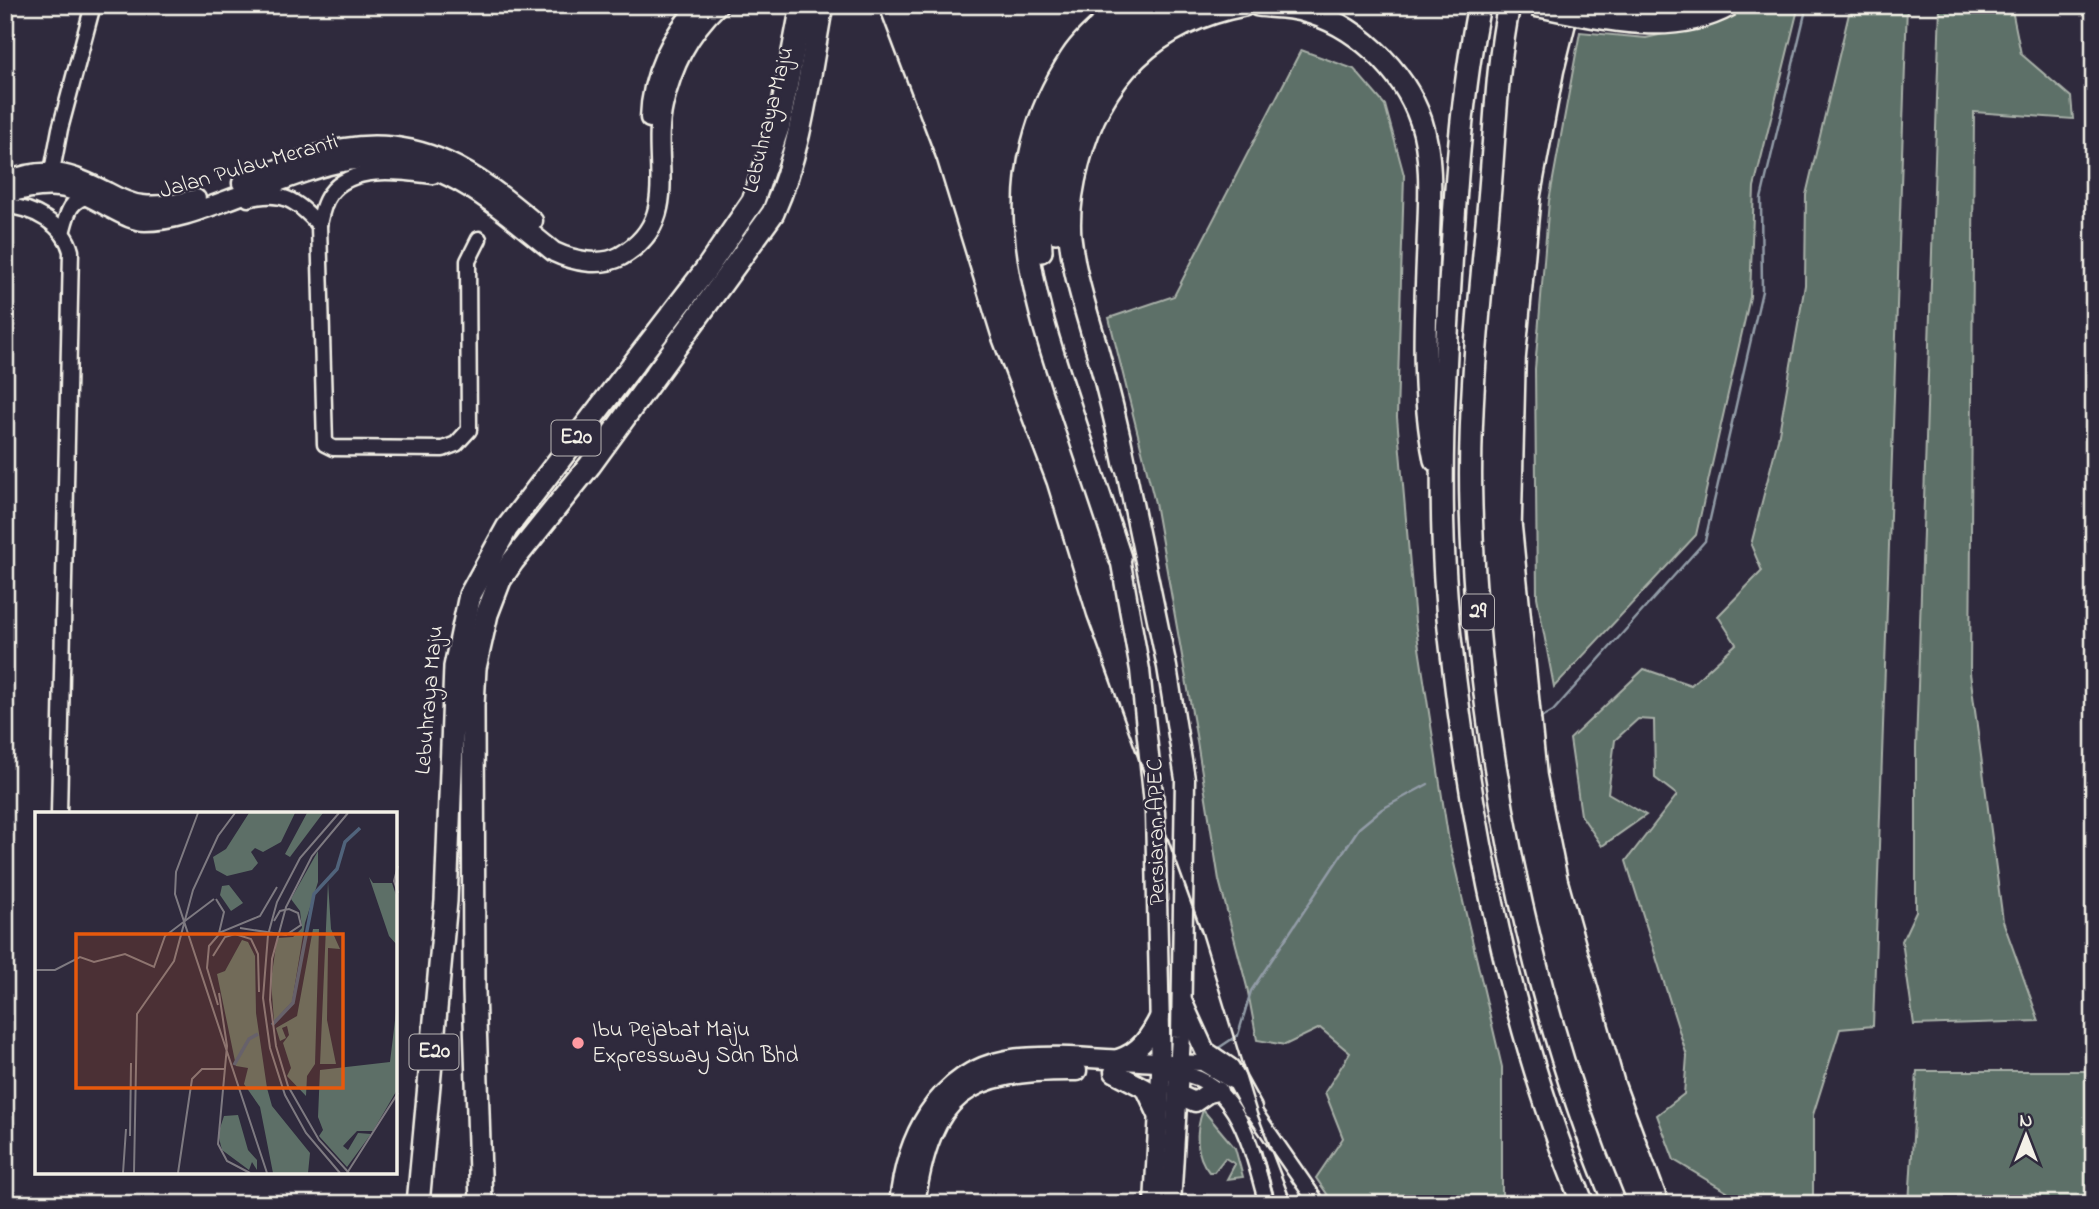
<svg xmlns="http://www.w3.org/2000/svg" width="2099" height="1209" font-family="'Indie Flower',sans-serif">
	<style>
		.green { fill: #5d6f67; stroke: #a8b0a8; stroke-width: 2 }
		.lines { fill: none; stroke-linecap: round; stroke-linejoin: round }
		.stream { stroke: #929ca7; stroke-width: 2.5 }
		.minor-casing { stroke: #f4f1e8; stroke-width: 19 }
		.major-casing { stroke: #f4f1e8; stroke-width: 23 }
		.highway-casing { stroke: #f4f1e8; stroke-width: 26 }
		.minor { stroke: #2f2a3d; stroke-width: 14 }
		.major { stroke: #2f2a3d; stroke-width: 18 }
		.highway { stroke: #2f2a3d; stroke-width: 21 }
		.rail { stroke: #f4f1e8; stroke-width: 2.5 }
		.highway-bridge-casing { stroke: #f4f1e8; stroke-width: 26; stroke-linecap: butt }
		.highway-bridge { stroke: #2f2a3d; stroke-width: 21 }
		.poi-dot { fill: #ff9aa2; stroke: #2f2a3d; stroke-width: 2.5 }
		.labels { text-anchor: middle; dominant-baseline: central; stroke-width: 5; stroke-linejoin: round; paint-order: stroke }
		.shield { fill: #2f2a3d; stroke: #b9b5b5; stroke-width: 2 }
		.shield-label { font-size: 21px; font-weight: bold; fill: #f4f1e8 }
		.street-label { font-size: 23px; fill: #f4f1e8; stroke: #2f2a3d }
		.poi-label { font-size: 23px; fill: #f4f1e8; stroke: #2f2a3d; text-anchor: start }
		.inset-river { fill: none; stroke: #50637b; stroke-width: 3.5 }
		.inset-road { fill: none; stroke: #7e7a81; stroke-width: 2 }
		.view { fill: #e8590c; fill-opacity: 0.15; stroke: #e8590c; stroke-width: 3.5 }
		.inset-edge { fill: none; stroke: #f4f1e8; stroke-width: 3.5 }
	</style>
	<rect width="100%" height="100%" fill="#2f2a3d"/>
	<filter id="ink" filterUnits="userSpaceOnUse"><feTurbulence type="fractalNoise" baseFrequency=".0143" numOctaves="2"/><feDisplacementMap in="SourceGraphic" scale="14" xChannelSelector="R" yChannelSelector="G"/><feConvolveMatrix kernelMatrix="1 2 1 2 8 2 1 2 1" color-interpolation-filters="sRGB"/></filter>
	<g filter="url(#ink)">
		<g class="green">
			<path d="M1741,5H1799L1754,187L1750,297L1696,535L1554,687L1537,597L1535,369L1549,201L1580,32L1646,38L1703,25Z"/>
			<path d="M1851,5H1907L1873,1026L1840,1029L1813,1115V1204H1747L1674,1160L1657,1115L1684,1094L1687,1056L1626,861L1677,795L1655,778L1654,720L1638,719L1615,740L1608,793L1646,815L1602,846L1581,815L1570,739L1644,669L1691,685L1736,644L1718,616L1762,571L1751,545L1778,439L1805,285L1806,195Z"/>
			<path d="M1940,5H2011L2021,54L2071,97L2073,119L1974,112L1970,673L2003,921L2039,1021L1914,1025L1902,941L1916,911V748Z"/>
			<path d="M1301,50L1354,69L1385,105L1404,175L1397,417L1415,622L1449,842L1502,1067V1204H1334L1316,1178L1343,1138L1325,1092L1350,1053L1320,1028L1285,1045L1257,1040L1247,987L1219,880L1196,735L1155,503L1109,318L1174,296Z"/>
			<path d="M1917,1071H2094V1204H1909Z"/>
			<path d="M1203,1110L1235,1148L1243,1177L1227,1179L1235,1164L1225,1158L1214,1172H1209C1195,1155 1195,1131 1203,1110Z"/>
		</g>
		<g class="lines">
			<g class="stream">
				<path d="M1541,718L1553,711L1705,541L1762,291L1761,199L1807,5"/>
				<path d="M1217,1049L1238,1035L1251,991L1359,828L1382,809L1428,784"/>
			</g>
			<g class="minor-casing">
				<g id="minor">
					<path d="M52,171L60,129L93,5"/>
					<path d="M433,176C402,172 351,164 330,194C323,203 321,215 319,225L325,444L333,448L443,449L456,444L469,430L468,261L479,239"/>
					<path d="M248,199C281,190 297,200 319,225"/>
					<path d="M5,206C32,207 64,224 71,251L59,814"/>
					<path d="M62,233C67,215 69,199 90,196"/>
					<path d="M1170,1062L1202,1063L1232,1081"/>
					<path d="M1170,1073C1238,1073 1252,1151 1267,1204"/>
					<path d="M1246,1100L1318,1204"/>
				</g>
			</g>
			<g class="major-casing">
				<g id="major">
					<path d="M650,118C651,77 671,34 700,5"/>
					<path d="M5,182C47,165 69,173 107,192C118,198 130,204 142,205C161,207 178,204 196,199"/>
					<path d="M242,183C275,171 309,154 344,148C423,135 476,173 533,221"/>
					<path d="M5,194C51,181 69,184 110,208C120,213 133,221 145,221C179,221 215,204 247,193C279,182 314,167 348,161C436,147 491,202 554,252C573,261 601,267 621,256C683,220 650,163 663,106C672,66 688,34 718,5"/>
					<path d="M1125,465L1167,667L1185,779L1181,1037L1171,1204"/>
					<path d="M1120,558L1140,670L1155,813L1161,1073L1154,1204"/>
					<path d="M1183,1003L1205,1051L1230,1068L1252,1108"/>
					<path d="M1118,1059C1140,1052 1150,1036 1160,1016"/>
					<path d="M1114,1072L1146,1089L1157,1113"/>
					<path d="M1179,1095L1195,1102L1208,1093L1218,1091"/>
					<path d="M899,1204C905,1140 936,1073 1006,1060C1051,1052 1115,1061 1161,1062"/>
					<path d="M915,1204C931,1092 967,1070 1077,1071"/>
				</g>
			</g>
			<g class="highway-casing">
				<g id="highway">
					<path d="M1258,5C1272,7 1287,6 1301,10C1354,23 1403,68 1421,121C1434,161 1429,207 1428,248C1425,318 1421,391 1435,460"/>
					<path d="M1479,5C1462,91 1456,179 1451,267C1443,392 1436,521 1451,646C1471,827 1513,1036 1583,1204"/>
					<path d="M1509,5C1496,69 1495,136 1489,200C1480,301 1468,404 1471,506C1477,734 1527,993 1615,1204"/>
					<path d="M1634,5L1651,8L1687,5"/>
					<path d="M1056,232C1058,131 1094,56 1184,5"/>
					<path d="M1041,251C1034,145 1067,75 1146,5"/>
					<path d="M1125,465C1117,425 1107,385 1096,346C1086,310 1074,275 1070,237C1068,213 1072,187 1078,164C1100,76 1155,22 1244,5"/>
					<path d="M1120,558C1103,505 1085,453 1068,401C1028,281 995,174 1071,58C1085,37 1105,22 1123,5"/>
					<path d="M418,1204L446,901L455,667L470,595L507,528L705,271L753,201L779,125L802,5"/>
					<path d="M481,1204L474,990L473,705L475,668L487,614L500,580L513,561L590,465L773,213C802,148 809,74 822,5"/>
				</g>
			</g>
			<use href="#minor" class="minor"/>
			<use href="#major" class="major"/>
			<use href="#highway" class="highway"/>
			<g class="rail">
				<path d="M878,5L937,161L992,340L1047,485L1087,616L1202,933L1257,1113L1292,1204"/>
				<path d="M1581,5L1564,73L1541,197L1526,359L1522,524L1547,774L1568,879L1625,1082L1670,1204"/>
				<path d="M1261,1150L1276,1204"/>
			</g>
			<g class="highway-bridge-casing">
				<path id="highway-bridge" d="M1533,5C1597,16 1669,39 1730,5"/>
			</g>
			<use href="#highway-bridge" class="highway-bridge"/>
		</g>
	</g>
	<circle class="poi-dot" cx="578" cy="1043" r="7"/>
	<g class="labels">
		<g class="shield">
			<rect x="551.5" y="420.5" width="49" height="35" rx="5"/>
			<rect x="1462" y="594.5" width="32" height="35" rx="5"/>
			<rect x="409.5" y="1034.5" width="49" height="35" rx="5"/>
		</g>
		<g class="shield-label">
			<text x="576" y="438">E20</text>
			<text x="1478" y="612">29</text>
			<text x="434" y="1052">E20</text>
		</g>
		<g class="street-label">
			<text transform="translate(769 120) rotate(-76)">Lebuhraya Maju</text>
			<text transform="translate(249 167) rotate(-16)">Jalan Pulau Meranti</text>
			<text transform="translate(430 700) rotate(-85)">Lebuhraya Maju</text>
			<text transform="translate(1157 832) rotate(-91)">Persiaran APEC</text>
		</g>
		<g class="poi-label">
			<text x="592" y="1030">Ibu Pejabat Maju<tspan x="592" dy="26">Expressway Sdn Bhd</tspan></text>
		</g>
	</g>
	<g transform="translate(35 812)">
		<rect width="362" height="362" fill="#2f2a3d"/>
		<path d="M214,1H260L246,30L228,40L220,36L216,40L223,51L217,58L192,64L181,58L178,45L191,37ZM272,1H288L255,45L250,42ZM283,39V70L270,111L257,190L239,209L236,169L242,126L258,125L267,116L265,99L256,87ZM334,65L338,71H357L362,86V133L354,124ZM293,70L296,117L305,137L293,136L292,208L301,252H285ZM194,73L208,91L196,99L185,83L187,74ZM278,117H284L280,252L272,264L271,284L252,264L256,256L248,231L254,223L252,214L247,216L251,226L245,229L241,216L262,204ZM207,128L213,130L220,144L221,201L232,276L237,294L275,341L273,361H238L225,295L209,272L213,256L201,254L182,162L190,159ZM362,192V278L338,319H322L308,334L313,338L323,321L336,322L312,355L284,324L288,318L283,305L285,258L355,250ZM203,303L213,338L222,348V358L217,350L214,358L187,338L183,322L189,304Z" fill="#5d6f67"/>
		<path class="inset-river" d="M237,213L258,191L279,82L302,57L310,30L325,16M199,253L214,227L223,222"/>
		<path class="inset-road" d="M163,1L141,60L140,82L232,361M304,1L265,46L242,90L233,123L228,186L235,236L250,283L271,321L305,361M313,1L277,44L251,95L237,147L235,188L241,234L253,274L284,328L314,361M363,54L359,69L363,81M181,87L189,100L184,121M205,116L251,123L266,113L263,101L254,97L245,99L239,109M178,144L190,125L200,122L216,127L223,142L224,180M0,158H20L45,145L59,150L90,142L119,155L130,124L179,87M184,181L192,234L183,332L192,349L215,361M183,193L172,156L174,134L186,120L225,104L242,75M95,324L96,251M88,361L91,317M99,361L102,202L139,149L158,78L183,24L200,1M143,361L157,267L167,257H189M312,361L363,281"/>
		<path class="view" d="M41,122H308V276H41Z"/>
		<rect width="362" height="362" class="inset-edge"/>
	</g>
	<rect width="2099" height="1209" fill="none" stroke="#2f2a3d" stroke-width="28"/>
	<rect x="14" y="14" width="2071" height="1181" fill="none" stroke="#f4f1e8" stroke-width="2.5" filter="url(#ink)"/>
	<g transform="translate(2026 1136)" stroke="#2f2a3d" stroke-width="5" paint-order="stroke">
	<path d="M0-5L12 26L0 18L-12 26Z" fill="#f4f1e8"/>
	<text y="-10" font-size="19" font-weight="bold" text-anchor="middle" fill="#f4f1e8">N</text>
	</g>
</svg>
